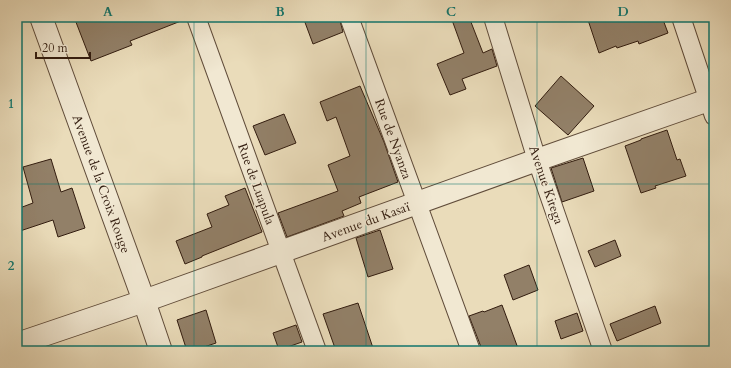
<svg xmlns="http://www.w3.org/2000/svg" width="731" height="368" font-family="Cardo,serif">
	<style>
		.building { fill: #928068; stroke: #321c0f }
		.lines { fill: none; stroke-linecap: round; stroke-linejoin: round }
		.minor-casing { stroke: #604c3a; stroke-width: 20 }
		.tertiary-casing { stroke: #604c3a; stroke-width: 24 }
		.minor { stroke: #f1e8d2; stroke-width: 18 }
		.tertiary { stroke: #f1e8d2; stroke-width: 22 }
		.grid { fill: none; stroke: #0f766e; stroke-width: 1; stroke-opacity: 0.55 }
		.labels { text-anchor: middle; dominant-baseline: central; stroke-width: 3; stroke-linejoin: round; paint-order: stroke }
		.street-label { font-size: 13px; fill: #321c0f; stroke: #f1e8d2 }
		.neatline { fill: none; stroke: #0f766e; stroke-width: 1.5 }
		.grid-label { font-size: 13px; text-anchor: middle; font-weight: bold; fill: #0f766e }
	</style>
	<rect width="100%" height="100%" fill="#eadcba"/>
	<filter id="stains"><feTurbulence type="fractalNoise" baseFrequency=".005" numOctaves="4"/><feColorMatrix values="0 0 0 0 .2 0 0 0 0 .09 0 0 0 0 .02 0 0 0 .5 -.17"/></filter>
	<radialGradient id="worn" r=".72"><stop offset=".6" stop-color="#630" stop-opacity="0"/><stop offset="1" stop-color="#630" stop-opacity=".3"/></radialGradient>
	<g class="building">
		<path d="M74,17H186V19L130,41L132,45L91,61Z"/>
		<path d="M303,17H339L343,32L313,44Z"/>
		<path d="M460,17H469L483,53L492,49L497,66L462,79L466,89L450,95L437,64L464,53L452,20Z"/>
		<path d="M587,17H662L668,33L639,44L638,41L617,48L616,46L599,53Z"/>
		<path d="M561,76L594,106L568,135L535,106Z"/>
		<path d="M360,86L384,142L398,182L359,197L361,203L342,211L344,216L287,237L278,213L338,191L328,165L350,156L336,117L327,121L320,102Z"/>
		<path d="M284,114L296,143L265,155L253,126Z"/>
		<path d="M667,130L677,160L680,159L686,176L655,186L656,188L641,193L625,146L641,140V139Z"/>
		<path d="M583,158L594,191L562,202L551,168Z"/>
		<path d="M51,159L61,192L72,188L85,228L58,237L53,220L17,232V209L33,203L23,167Z"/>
		<path d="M245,188L262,232L202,256V257L185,264L176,241L212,227L207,214L229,205L225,196Z"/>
		<path d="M380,230L393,269L368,277L356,238Z"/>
		<path d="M615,240L621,256L595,267L588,251Z"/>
		<path d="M529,265L538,290L513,300L504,275Z"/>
		<path d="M358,303L374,351H336L323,314Z"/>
		<path d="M502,305L519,351H481V347L469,316L483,311L484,312Z"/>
		<path d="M655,306L661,323L617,341L610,324Z"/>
		<path d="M206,310L216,343L192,351H187L177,320Z"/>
		<path d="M577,313L583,331L561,339L555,321Z"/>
		<path d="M296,325L302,342L279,350L273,333Z"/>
	</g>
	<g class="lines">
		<g class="minor-casing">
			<g id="minor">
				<path d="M196,17L317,351"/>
				<path d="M349,17L471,351"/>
				<path d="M493,17L537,160L603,351"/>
				<path d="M681,17L714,116"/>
			</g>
		</g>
		<g class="tertiary-casing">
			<g id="tertiary">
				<path d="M41,17L144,301L161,351"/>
				<path d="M17,344L144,301L537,160L714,98"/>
			</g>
		</g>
		<use href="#minor" class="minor"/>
		<use href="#tertiary" class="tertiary"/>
	</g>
	<path class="grid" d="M194,17V351M366,17V351M537,17V351M17,184H714"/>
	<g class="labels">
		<g class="street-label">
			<text transform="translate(393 139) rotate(70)">Rue de Nyanza</text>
			<text transform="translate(101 184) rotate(70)">Avenue de la Croix Rouge</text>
			<text transform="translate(256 184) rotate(70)">Rue de Luapula</text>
			<text transform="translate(546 185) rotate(71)">Avenue Kitega</text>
			<text transform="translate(366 222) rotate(-20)">Avenue du Kasaï</text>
		</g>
	</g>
	<rect width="731" height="368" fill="none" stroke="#eadcba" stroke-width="44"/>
	<path d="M36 52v6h54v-6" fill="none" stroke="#321c0f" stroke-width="2"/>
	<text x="42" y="52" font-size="12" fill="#321c0f" stroke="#f1e8d2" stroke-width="3" paint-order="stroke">20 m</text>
	<rect x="22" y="22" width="687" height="324" class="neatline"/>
	<g class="grid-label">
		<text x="108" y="16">A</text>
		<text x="280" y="16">B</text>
		<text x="451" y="16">C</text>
		<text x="623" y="16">D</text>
		<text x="11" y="108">1</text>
		<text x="11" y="270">2</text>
	</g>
	<rect width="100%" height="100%" filter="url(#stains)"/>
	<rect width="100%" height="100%" fill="url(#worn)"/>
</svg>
